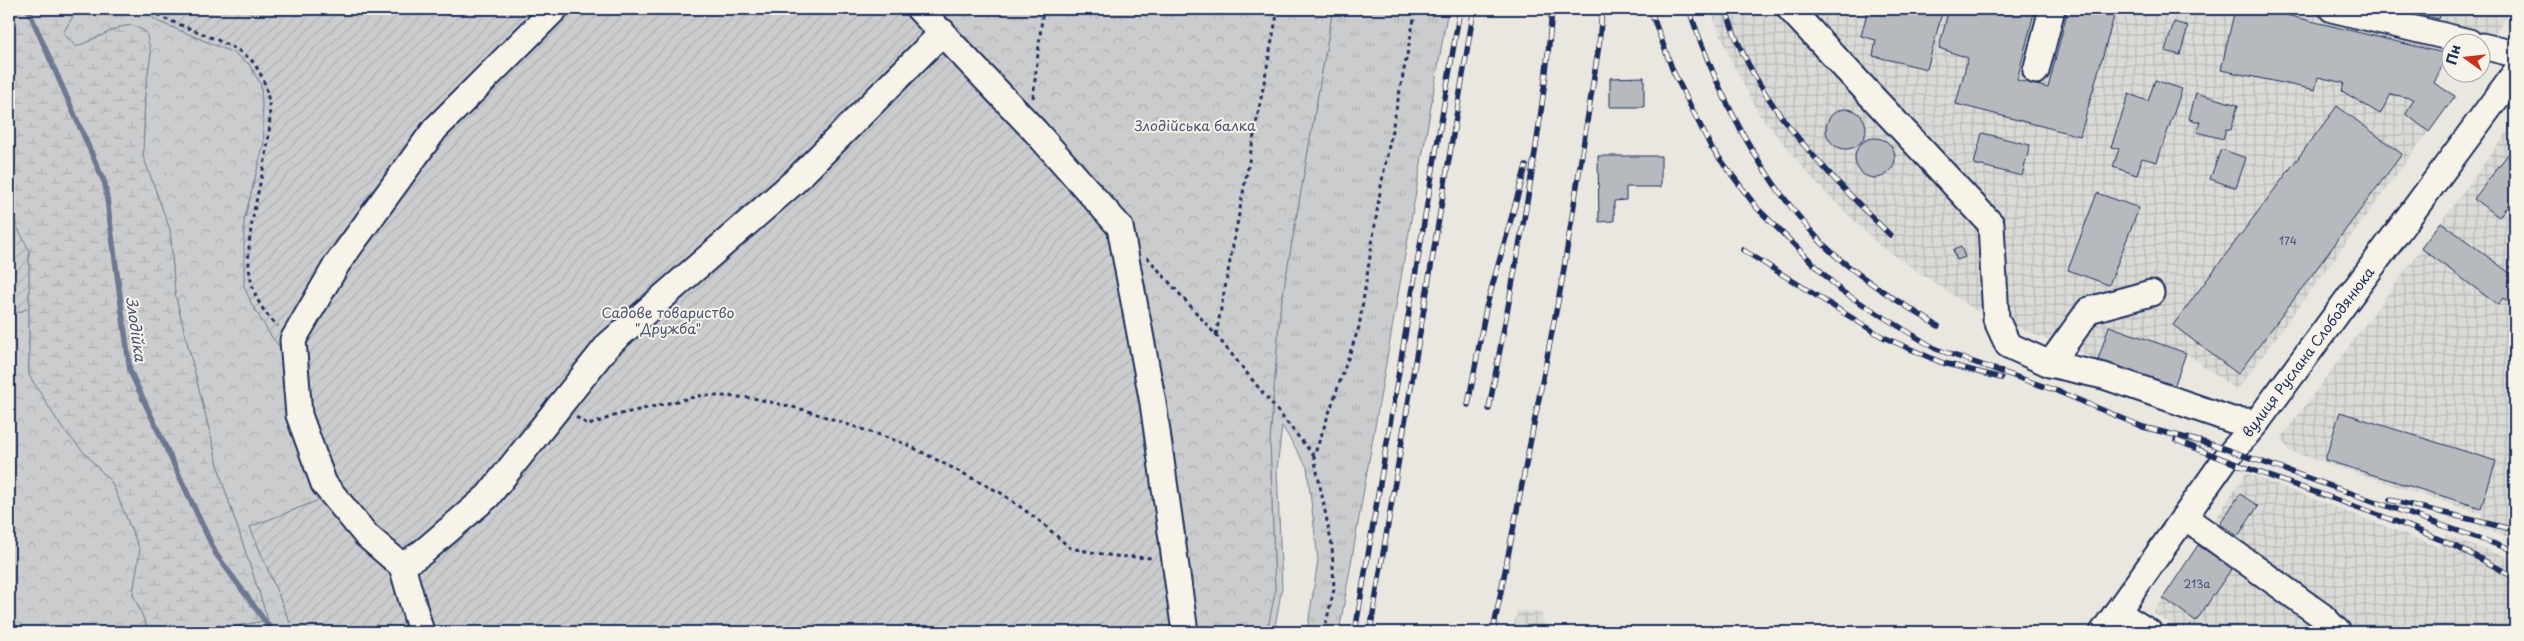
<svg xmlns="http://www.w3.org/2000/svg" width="2524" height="641" font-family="'Playpen Sans',sans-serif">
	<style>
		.industrial { fill: url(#industrial-grid) }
		.grass { fill: url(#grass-tufts); stroke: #737e96 }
		.forest { fill: url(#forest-crowns); stroke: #737e96 }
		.wetland { fill: url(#wetland-marsh); stroke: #737e96 }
		.garden { fill: url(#garden-furrows); stroke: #737e96 }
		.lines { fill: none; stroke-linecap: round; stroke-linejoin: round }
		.stream { stroke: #6d7892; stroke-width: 5.5 }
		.building { fill: #b6babf; stroke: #1b2f5e }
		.minor-casing { stroke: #1b2f5e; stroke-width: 29 }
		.path { stroke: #1b2f5e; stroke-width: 3; stroke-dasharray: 4 4; stroke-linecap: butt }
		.minor { stroke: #f7f3e8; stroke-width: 25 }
		.rail-casing { stroke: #1b2f5e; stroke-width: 5.5 }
		.rail { stroke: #f7f3e8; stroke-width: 4; stroke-dasharray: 11; stroke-linecap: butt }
		.labels { text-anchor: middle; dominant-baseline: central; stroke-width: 4; stroke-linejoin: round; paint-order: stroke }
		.number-label { font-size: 11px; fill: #425276 }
		.park-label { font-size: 14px; fill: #47567a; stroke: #f7f3e8 }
		.street-label { font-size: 14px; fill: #1b2f5e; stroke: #f7f3e8 }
		.water-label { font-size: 15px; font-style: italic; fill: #445378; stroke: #f7f3e8 }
	</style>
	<defs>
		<pattern id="industrial-grid" width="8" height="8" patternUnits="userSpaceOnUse" patternTransform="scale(1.25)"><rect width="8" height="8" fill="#dadad6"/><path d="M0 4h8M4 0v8" fill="none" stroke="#babbba"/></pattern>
		<pattern id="grass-tufts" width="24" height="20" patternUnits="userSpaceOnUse" patternTransform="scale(1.25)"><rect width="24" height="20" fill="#cbcccd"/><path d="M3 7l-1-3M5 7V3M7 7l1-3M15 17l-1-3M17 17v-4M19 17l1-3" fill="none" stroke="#aeb0b2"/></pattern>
		<pattern id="forest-crowns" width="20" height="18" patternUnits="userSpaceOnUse" patternTransform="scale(1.25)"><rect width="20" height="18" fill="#cbcccd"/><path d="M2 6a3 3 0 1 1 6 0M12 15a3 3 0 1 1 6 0" fill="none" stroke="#aeb0b2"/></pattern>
		<pattern id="wetland-marsh" width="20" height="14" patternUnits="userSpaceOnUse" patternTransform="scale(1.25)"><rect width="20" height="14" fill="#cbcccd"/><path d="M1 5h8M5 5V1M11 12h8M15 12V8" fill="none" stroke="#aeb0b2"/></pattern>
		<pattern id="garden-furrows" width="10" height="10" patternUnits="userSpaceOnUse" patternTransform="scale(1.25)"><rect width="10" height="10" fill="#cbcccd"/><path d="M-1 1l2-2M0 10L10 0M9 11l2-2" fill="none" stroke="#aeb0b2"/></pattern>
	</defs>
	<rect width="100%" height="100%" fill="#eae7e0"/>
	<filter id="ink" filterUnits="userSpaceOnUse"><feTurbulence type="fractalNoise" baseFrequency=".02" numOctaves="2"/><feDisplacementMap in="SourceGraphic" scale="10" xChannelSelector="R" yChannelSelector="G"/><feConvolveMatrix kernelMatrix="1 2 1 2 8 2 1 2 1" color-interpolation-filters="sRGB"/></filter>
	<g filter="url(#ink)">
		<g class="industrial">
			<path d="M1710,9H2512L2492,37L2439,20L2431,48L2448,54L2434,83L2455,96L2237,390L2186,353L2174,387L2098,360L2013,326L1973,309L1879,245L1817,184L1759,114L1732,62Z"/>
			<path d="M2515,122V539L2479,528L2482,514L2289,451L2281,438Z"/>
			<path d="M2246,473L2439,547L2446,535L2515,560V632H2184L2153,613Z"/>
			<path d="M1517,611L1541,612L1546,632H1513Z"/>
		</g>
		<path class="grass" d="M1333,9H1448L1339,632H1307L1318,560L1307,467L1282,426L1277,469L1282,587L1274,632H1267L1275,592L1270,441L1280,310Z"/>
		<g class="forest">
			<path d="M77,9H143L157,21L234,53L249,64L261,85L264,143L244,221L271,336L282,349L322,499L250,527L294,632H205L268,620L222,481L175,294L170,230L143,156L145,93L151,53L132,25L120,27L76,47L63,33Z"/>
			<path d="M926,9H1333L1280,310L1270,441L1275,592L1267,632H1194Z"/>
			<path d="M29,308V375L62,428L112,483L140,550L133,594L149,631L161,632H9V316Z"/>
		</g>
		<path class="wetland" d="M9,9H77L63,33L76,47L120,27L132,25L146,32L151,53L145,93L143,156L170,230L175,294L222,481L268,620L205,632L149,631L133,594L140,550L112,483L62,428L29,375V251L9,211Z"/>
		<g class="garden">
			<path d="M143,9H926L1129,225L1194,632H294L250,527L322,499L282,349L271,336L252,305L244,286V221L264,143L261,85L249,64L234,53L157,21Z"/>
			<path d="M9,211L29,250V308L9,316Z"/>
		</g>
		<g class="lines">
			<path class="stream" d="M28,9L105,184L130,371L216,554L273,632"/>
		</g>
		<g class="building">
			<path d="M1868,9H1943L1927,69L1873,56L1876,40L1861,36Z"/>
			<path d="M1949,9H2035L2017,80L2048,88L2068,9H2116L2080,136L1956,104L1968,58L1939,48Z"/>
			<path d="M2235,9H2261L2448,54L2434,83L2455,96L2429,132L2406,114L2414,99L2391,94L2380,114L2342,91L2344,83L2318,77L2315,90L2221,70Z"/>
			<path d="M2397,9H2442L2439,19Z"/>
			<path d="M2174,22L2188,26L2180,55L2165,51Z"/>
			<path d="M1644,77V107H1610V78Z"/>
			<path d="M2155,80L2182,89L2157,162L2142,158L2137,175L2113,167L2119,149L2111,147L2129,94L2148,101Z"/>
			<path d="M2196,93L2238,105L2231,130L2226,129L2223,139L2197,132L2200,122L2189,119Z"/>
			<path d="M2337,106L2402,154L2238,374L2173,325Z"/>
			<circle cx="1846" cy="129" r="20"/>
			<path d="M1982,133L2030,145L2022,176L1974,164Z"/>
			<circle cx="1875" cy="158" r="20"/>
			<path d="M2515,145V195L2499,217L2474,199Z"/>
			<path d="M2221,149L2246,158L2236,188L2210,179Z"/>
			<path d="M1598,156H1661V187H1626V200L1614,201V221L1599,222Z"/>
			<path d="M2097,193L2139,208L2109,285L2068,270Z"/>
			<path d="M2441,222L2515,277V307L2503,298L2498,305L2421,248Z"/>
			<path d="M1961,247L1965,257L1957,260L1953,250Z"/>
			<path d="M2109,326L2186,353L2174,387L2098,360Z"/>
			<path d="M2340,412L2496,461L2481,508L2325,460Z"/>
			<path d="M2240,494L2258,506L2238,536L2220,524Z"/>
			<path d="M2198,545L2232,568L2196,621L2163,598Z"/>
		</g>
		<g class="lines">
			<g class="minor-casing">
				<g id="minor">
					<path d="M919,9L1036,132L1120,227L1153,403L1185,632"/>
					<path d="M1790,9L1991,224L1996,319L2008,345L2050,364L2104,376L2232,420L2257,422"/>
					<path d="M2332,9L2469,42"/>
					<path d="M2482,46L2515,54"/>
					<path d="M2036,71L2052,9"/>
					<path d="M2050,364L2089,310L2151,293"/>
					<path d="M2184,517L2322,616L2338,632"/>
					<path d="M402,566L423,552L488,496L608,345L794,182L943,32"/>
					<path d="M2117,612L2149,632"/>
					<path d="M421,632L402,566L366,535L324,484L299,415L293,340L337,264L435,129L555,9"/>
					<path d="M2103,632L2224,461L2257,422L2515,73"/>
				</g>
			</g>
			<g class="path">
				<path d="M152,9L161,17C181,26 241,46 253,62C309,137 200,257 278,326"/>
				<path d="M1033,98L1043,9"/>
				<path d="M1147,257L1216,335L1314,456"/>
				<path d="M1216,335L1278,9"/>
				<path d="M576,417L589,425L617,415L703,395L753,398L805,410L906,444L1001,493L1041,522L1070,548L1113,556L1154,558"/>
				<path d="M1324,632L1334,589L1332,546L1314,456L1359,327L1381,186L1416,9"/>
			</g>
			<use href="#minor" class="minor"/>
			<g class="rail-casing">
				<g id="rail">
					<path d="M1650,9L1673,71L1711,147L1757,208L1841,291L1936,349L2057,391L2143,427L2214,445L2515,551"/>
					<path d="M1689,9C1718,95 1758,175 1821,242C1855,276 1898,301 1938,326"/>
					<path d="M1726,9C1753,102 1824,169 1890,235"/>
					<path d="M1743,250L1881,336L1940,362L2001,378"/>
					<path d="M1468,405L1486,308L1526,166"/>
					<path d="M1489,409C1513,276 1542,143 1552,9"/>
					<path d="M2176,440C2286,488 2412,516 2515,578"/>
					<path d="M2390,500L2515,530"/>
					<path d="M1355,632L1460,9"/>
					<path d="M1370,632L1474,9"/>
					<path d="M1493,632L1562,281L1599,45L1602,9"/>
				</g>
			</g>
			<use href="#rail" class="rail"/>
		</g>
	</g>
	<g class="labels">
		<g class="number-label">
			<text x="2288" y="240">174</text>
			<text x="2197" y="583">213а</text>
		</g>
		<g class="park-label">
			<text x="1195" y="125">Злодійська балка</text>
			<text x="668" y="312">Садове товариство<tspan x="668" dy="16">"Дружба"</tspan></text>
		</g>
		<g class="street-label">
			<text transform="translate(2308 352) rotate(-53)">вулиця Руслана Слободянюка</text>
		</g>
		<g class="water-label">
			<text transform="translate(137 329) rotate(82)">Злодійка</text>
		</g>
	</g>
	<rect width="2524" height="641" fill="none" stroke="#f7f3e8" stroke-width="30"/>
	<rect x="15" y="15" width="2494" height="611" fill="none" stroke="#1b2f5e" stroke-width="2" filter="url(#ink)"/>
	<g transform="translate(2466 58) rotate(285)"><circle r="24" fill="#f7f3e8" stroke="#9fa5b1"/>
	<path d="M0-4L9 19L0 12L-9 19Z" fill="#c8321e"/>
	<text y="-8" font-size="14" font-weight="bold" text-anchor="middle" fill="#1b2f5e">Пн</text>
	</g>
</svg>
